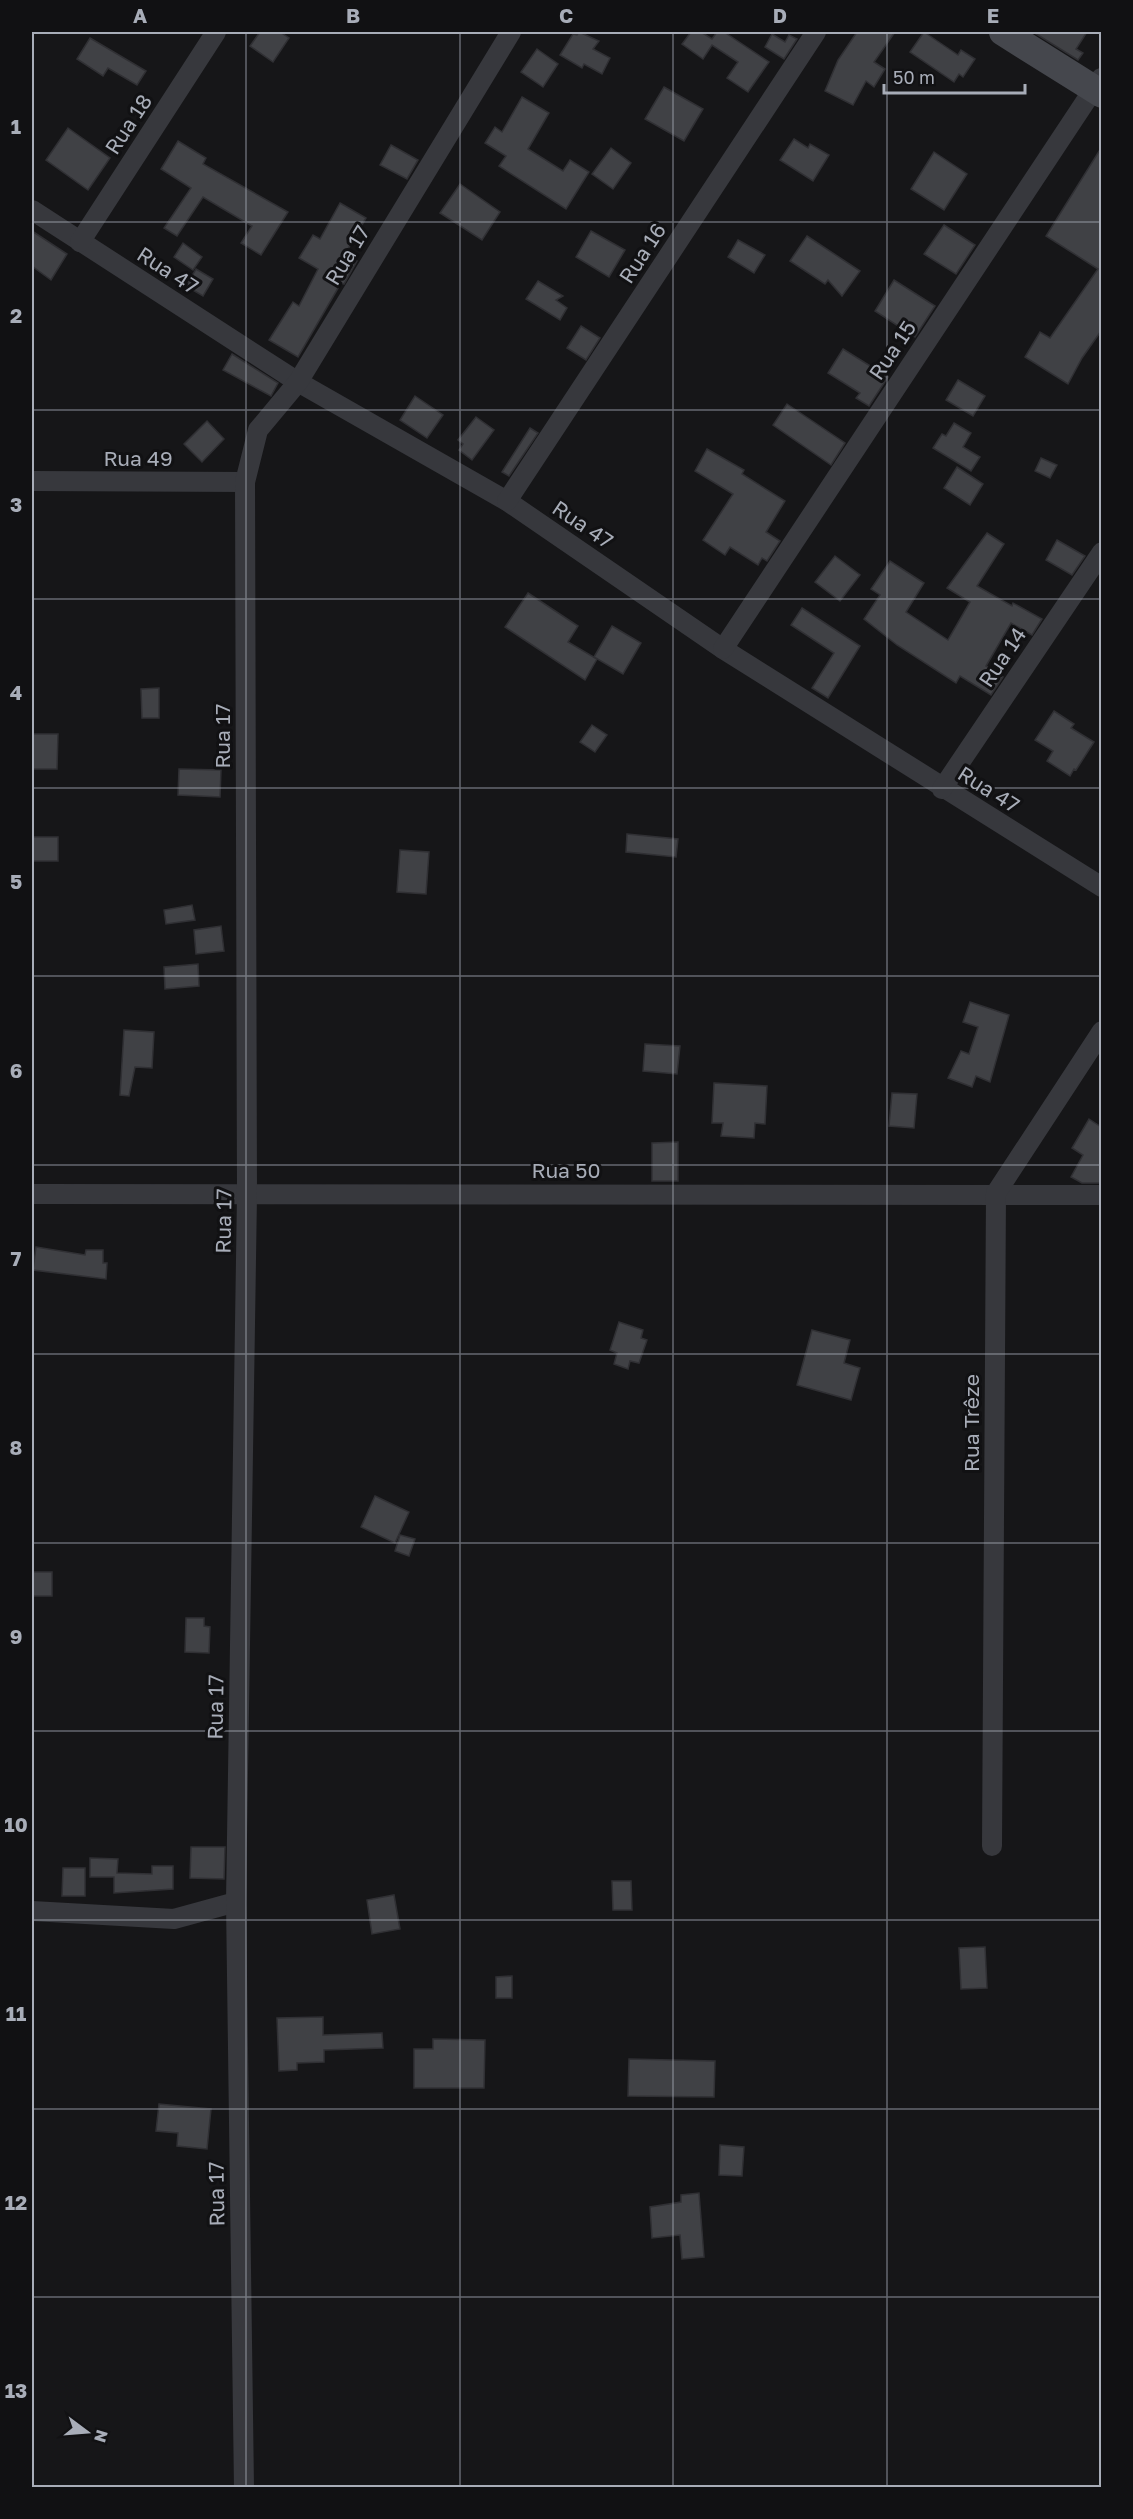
<svg xmlns="http://www.w3.org/2000/svg" width="1133" height="2519" font-family="'Golos Text',sans-serif">
	<style>
		.building { fill: #404145; stroke: #303034; stroke-width: 1.5 }
		.lines { fill: none; stroke-linecap: round; stroke-linejoin: round }
		.minor { stroke: #37383d; stroke-width: 20 }
		.secondary { stroke: #45474d; stroke-width: 28 }
		.grid { fill: none; stroke: #a8adb8; stroke-width: 1.5; stroke-opacity: 0.55 }
		.labels { text-anchor: middle; dominant-baseline: central; stroke-width: 6; stroke-linejoin: round; paint-order: stroke }
		.street-label { font-size: 21px; fill: #a8adb8; stroke: #111113 }
		.neatline { fill: none; stroke: #a8adb8; stroke-width: 2 }
		.grid-label { font-size: 20px; text-anchor: middle; font-weight: bold; fill: #a8adb8 }
	</style>
	<rect width="100%" height="100%" fill="#161618"/>
	<g class="building">
		<path d="M260,32H280L289,38L273,62L250,46Z"/>
		<path d="M579,32L599,41L593,49L610,58L602,74L584,64L582,68L560,55L573,34L577,35Z"/>
		<path d="M691,32H701L712,39L717,32H724L769,62L748,92L727,78L738,62L712,45L703,59L682,44Z"/>
		<path d="M857,32H895L874,62L885,69L874,87L866,81L853,105L825,91L838,60Z"/>
		<path d="M924,32L958,55L961,50L975,59L963,77L959,74L954,82L910,52Z"/>
		<path d="M1033,32H1087L1076,49L1083,53L1078,60Z"/>
		<path d="M772,34L785,42L789,35L797,39L784,59L765,47Z"/>
		<path d="M90,38L146,71L137,85L108,68L103,76L77,59Z"/>
		<path d="M537,49L558,64L543,87L521,72Z"/>
		<path d="M664,87L703,109L684,141L645,119Z"/>
		<path d="M522,97L549,113L528,149L563,171L570,160L589,172L566,209L499,166L506,156L485,143L495,127L502,132Z"/>
		<path d="M68,128L110,158L88,190L46,160Z"/>
		<path d="M794,139L808,148L810,144L829,155L813,181L780,160Z"/>
		<path d="M178,141L206,158L203,164L288,212L261,255L241,243L252,226L203,197L177,236L164,228L191,188L161,169Z"/>
		<path d="M391,145L418,160L407,179L380,165Z"/>
		<path d="M611,148L631,163L613,189L592,174Z"/>
		<path d="M1101,148V331L1082,358L1068,384L1025,357L1040,332L1050,338L1098,269L1046,236Z"/>
		<path d="M934,152L967,174L944,210L911,189Z"/>
		<path d="M460,184L500,212L482,240L440,213Z"/>
		<path d="M340,203L366,218L345,254L357,261L344,284L341,283L298,357L269,340L293,302L299,306L318,269L299,258L313,235L320,239Z"/>
		<path d="M944,225L975,245L956,274L924,254Z"/>
		<path d="M32,231L67,254L51,280L32,266Z"/>
		<path d="M591,231L625,250L609,277L576,257Z"/>
		<path d="M807,236L860,271L842,296L828,280L825,284L790,261Z"/>
		<path d="M738,240L765,255L754,273L728,257Z"/>
		<path d="M183,243L202,257L193,270L174,257Z"/>
		<path d="M196,269L213,279L203,296L186,286Z"/>
		<path d="M894,280L935,306L915,337L875,311Z"/>
		<path d="M538,281L563,296L556,300L567,308L560,320L526,299Z"/>
		<path d="M581,326L600,338L586,360L567,348Z"/>
		<path d="M843,349L888,377L869,406L856,398L860,393L828,373Z"/>
		<path d="M232,354L278,383L271,396L223,370Z"/>
		<path d="M958,380L985,396L973,416L946,400Z"/>
		<path d="M415,396L443,415L427,438L400,420Z"/>
		<path d="M787,404L845,443L831,465L773,425Z"/>
		<path d="M476,417L494,430L472,460L459,450L463,444L458,440Z"/>
		<path d="M207,421L224,439L202,462L184,444Z"/>
		<path d="M954,423L971,433L963,447L980,457L971,471L933,448L942,434L946,436Z"/>
		<path d="M530,428L538,433L509,476L502,472Z"/>
		<path d="M707,449L744,470L742,474L785,501L766,532L780,541L767,561L762,558L758,565L730,547L725,555L703,540L733,494L695,471Z"/>
		<path d="M1041,458L1057,465L1050,478L1035,471Z"/>
		<path d="M957,467L983,484L970,505L944,488Z"/>
		<path d="M987,533L1004,544L977,586L1012,606L1013,603L1042,619L1032,635L1011,623L986,666L1003,677L991,695L960,676L956,683L897,645L864,619L880,595L871,589L890,561L924,583L906,612L948,640L970,602L947,588Z"/>
		<path d="M1057,540L1085,556L1072,575L1046,560Z"/>
		<path d="M835,556L860,575L840,601L815,582Z"/>
		<path d="M528,593L578,626L568,642L597,659L585,680L505,627Z"/>
		<path d="M802,608L860,646L828,698L812,688L834,653L791,625Z"/>
		<path d="M612,626L641,643L623,674L594,657Z"/>
		<path d="M159,688V718H142L141,689Z"/>
		<path d="M1054,711L1074,724L1071,728L1094,742L1076,770L1074,769L1070,776L1047,761L1053,751L1035,740Z"/>
		<path d="M592,725L607,735L595,752L580,742Z"/>
		<path d="M32,734H58L57,769H32Z"/>
		<path d="M179,769L221,770L220,797L178,795Z"/>
		<path d="M627,834L678,839L676,857L626,852Z"/>
		<rect x="32" y="837" width="26" height="24"/>
		<path d="M400,850L429,852L426,894L397,892Z"/>
		<path d="M192,905L195,920L166,924L164,910Z"/>
		<path d="M221,926L224,951L196,954L194,930Z"/>
		<path d="M198,964L199,986L165,989L164,967Z"/>
		<path d="M970,1002L1009,1015L990,1082L976,1076L972,1087L948,1078L961,1051L969,1054L978,1027L963,1022Z"/>
		<path d="M124,1030L154,1032L152,1068L135,1067L129,1096L120,1095Z"/>
		<path d="M645,1044L680,1046L677,1074L643,1071Z"/>
		<path d="M714,1083L767,1086L765,1124L755,1123L754,1138L721,1136L723,1123H712Z"/>
		<path d="M892,1093L917,1094L914,1128L889,1126Z"/>
		<path d="M1089,1119L1101,1127V1183H1082L1071,1177L1083,1155L1072,1148Z"/>
		<path d="M678,1142V1181H652V1143Z"/>
		<path d="M36,1247L85,1255L86,1250H103V1263H107L106,1279L33,1270Z"/>
		<path d="M619,1322L643,1330L641,1338L647,1340L639,1363L630,1361L628,1369L614,1364L617,1353L610,1350Z"/>
		<path d="M812,1330L850,1340L844,1363L860,1368L851,1400L797,1385Z"/>
		<path d="M375,1496L409,1512L395,1543L361,1527Z"/>
		<path d="M400,1535L415,1539L409,1556L395,1551Z"/>
		<rect x="32" y="1572" width="20" height="24"/>
		<path d="M186,1618H204V1626L210,1627L209,1653L185,1652Z"/>
		<path d="M191,1847H225L224,1879L190,1878Z"/>
		<path d="M90,1858L118,1859L117,1873L152,1874V1866H173V1889L114,1893V1877H90Z"/>
		<path d="M63,1868H85V1896H62Z"/>
		<path d="M612,1881H631L632,1910H613Z"/>
		<path d="M394,1895L400,1929L372,1934L367,1900Z"/>
		<path d="M985,1947L987,1988L961,1989L959,1948Z"/>
		<path d="M512,1976V1998H496V1977Z"/>
		<path d="M323,2017V2035L382,2033L383,2048L324,2050V2062L297,2063V2070L279,2071L277,2018Z"/>
		<path d="M433,2039L485,2040L484,2088H414V2049H433Z"/>
		<path d="M629,2059L715,2061L714,2097L628,2096Z"/>
		<path d="M159,2104L211,2109L207,2149L177,2146L178,2133L156,2131Z"/>
		<path d="M720,2145L744,2147L742,2176L719,2175Z"/>
		<path d="M699,2193L704,2257L682,2259L680,2235L652,2238L650,2207L681,2202V2195Z"/>
	</g>
	<g class="lines">
		<g class="minor">
			<path d="M32,210L298,382L507,501L723,649L1102,887"/>
			<path d="M80,242L216,32"/>
			<path d="M32,481L245,482"/>
			<path d="M507,501L816,32"/>
			<path d="M723,649L1101,78"/>
			<path d="M942,789L1102,552"/>
			<path d="M32,1194L1102,1195"/>
			<path d="M992,1846L996,1193L1102,1031"/>
			<path d="M32,1911L174,1919L236,1902"/>
			<path d="M244,2488L236,1902L247,1195L245,482L258,430L298,382L511,32"/>
		</g>
		<path class="secondary" d="M1003,32L1102,94"/>
	</g>
	<path class="grid" d="M246,32V2488M460,32V2488M673,32V2488M887,32V2488M32,222H1102M32,410H1102M32,599H1102M32,788H1102M32,976H1102M32,1165H1102M32,1354H1102M32,1543H1102M32,1731H1102M32,1920H1102M32,2109H1102M32,2297H1102"/>
	<g class="labels">
		<g class="street-label">
			<text transform="translate(128 124) rotate(-57)">Rua 18</text>
			<text transform="translate(642 253) rotate(-57)">Rua 16</text>
			<text transform="translate(347 255) rotate(-59)">Rua 17</text>
			<text transform="translate(168 270) rotate(33)">Rua 47</text>
			<text transform="translate(892 350) rotate(-56)">Rua 15</text>
			<text x="138" y="458">Rua 49</text>
			<text transform="translate(583 524) rotate(34)">Rua 47</text>
			<text transform="translate(1002 657) rotate(-56)">Rua 14</text>
			<text transform="translate(222 736) rotate(-90)">Rua 17</text>
			<text transform="translate(989 789) rotate(32)">Rua 47</text>
			<text x="566" y="1170">Rua 50</text>
			<text transform="translate(223 1221) rotate(-89)">Rua 17</text>
			<text transform="translate(971 1423) rotate(-90)">Rua Trêze</text>
			<text transform="translate(215 1707) rotate(-89)">Rua 17</text>
			<text transform="translate(216 2194) rotate(-91)">Rua 17</text>
		</g>
	</g>
	<rect width="1133" height="2519" fill="none" stroke="#111113" stroke-width="66"/>
	<g transform="translate(87 2432) rotate(106)" stroke="#111113" stroke-width="4.5" paint-order="stroke">
	<path d="M0-4.5L10 22L0 15L-10 22Z" fill="#a8adb8"/>
	<text y="-9" font-size="16" font-weight="bold" text-anchor="middle" fill="#a8adb8">N</text>
	</g>
	<path d="M884 84v9h141v-9" fill="none" stroke="#a8adb8" stroke-width="3"/>
	<text x="893" y="84" font-size="18" fill="#a8adb8" stroke="#111113" stroke-width="4.5" paint-order="stroke">50 m</text>
	<rect x="33" y="33" width="1067" height="2453" class="neatline"/>
	<g class="grid-label">
		<text x="140" y="23">A</text>
		<text x="353" y="23">B</text>
		<text x="566" y="23">C</text>
		<text x="780" y="23">D</text>
		<text x="993" y="23">E</text>
		<text x="16" y="134">1</text>
		<text x="16" y="323">2</text>
		<text x="16" y="512">3</text>
		<text x="16" y="700">4</text>
		<text x="16" y="889">5</text>
		<text x="16" y="1078">6</text>
		<text x="16" y="1266">7</text>
		<text x="16" y="1455">8</text>
		<text x="16" y="1644">9</text>
		<text x="16" y="1832">10</text>
		<text x="16" y="2021">11</text>
		<text x="16" y="2210">12</text>
		<text x="16" y="2398">13</text>
	</g>
</svg>
